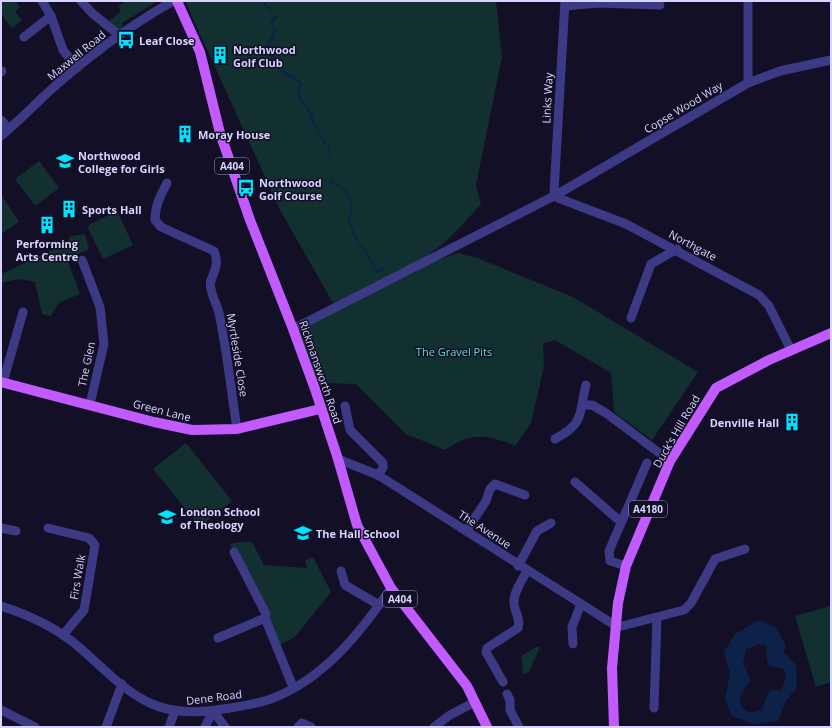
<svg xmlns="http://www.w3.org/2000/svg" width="832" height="728" font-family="'Open Sans',sans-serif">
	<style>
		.green { fill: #12302f }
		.water { fill: #0c2248; fill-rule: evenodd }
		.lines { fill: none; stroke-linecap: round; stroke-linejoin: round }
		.minor { stroke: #3d3a85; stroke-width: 9 }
		.major { stroke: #c25bff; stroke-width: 10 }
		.labels { text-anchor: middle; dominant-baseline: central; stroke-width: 3; stroke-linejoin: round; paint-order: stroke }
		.shield { fill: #130f26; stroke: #9e99be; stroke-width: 1 }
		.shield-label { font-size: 10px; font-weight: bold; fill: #d9d4ff }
		.poi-label { font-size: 11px; font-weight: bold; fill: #d9d4ff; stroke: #130f26; text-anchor: start }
		.street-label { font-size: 11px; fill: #d9d4ff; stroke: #130f26 }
		.park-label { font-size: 11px; fill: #5fe0c0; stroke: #130f26 }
	</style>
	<rect width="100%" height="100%" fill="#130f26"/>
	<g class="green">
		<path d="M5,1H15L20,7L15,12L22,20L12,28L1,14V4Z"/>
		<path d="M126,1H158L122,23L123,32L106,23L121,12L118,6Z"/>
		<path d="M185,1H496L502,57L476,185L481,204C469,217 458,231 445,242C412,270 372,286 333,303L280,210Z"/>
		<path d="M39,161L59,188L35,206L15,179Z"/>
		<path d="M1,194L19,222L1,234Z"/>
		<path d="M117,211L133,245L103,259L87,226Z"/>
		<path d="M85,234L89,249L67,259L80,294L59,303L51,316L42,314L35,282L19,279L1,283V274L65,244L71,236Z"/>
		<path d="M458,253L475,257L573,297L698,372L652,440L614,412L611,373L555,340L543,344L544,367L531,423L515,446C486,434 471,432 445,450L406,434L356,384L318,383L297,334L299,327L416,272L419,266Z"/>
		<path d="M186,443L232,501L200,527L153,469Z"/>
		<path d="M239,542H252L264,565L307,568L305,560L313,557L331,592L295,637L277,646L230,544Z"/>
		<path d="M830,606L831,682L816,687L795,616Z"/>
		<path d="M538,646L540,647L529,672L523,674L521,656Z"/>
	</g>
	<g class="water">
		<path d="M264,1H266V4L277,18L272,24L277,31L267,51L274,56L281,70C286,71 298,79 302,83L299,95L313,115L314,122L325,142L330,146L331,159L328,158L330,156L328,146L324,144L318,132L312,123L307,109L297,96L299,83L280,71L272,59L265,52C265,48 272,35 274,31L270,24L272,18L275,16L264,5Z"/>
		<path d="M331,180C350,190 356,199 350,220L358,242L365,249L377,270L383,268L384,270L377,273L363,249L356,241L347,218C348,215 351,212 351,209C353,197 340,183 329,183Z"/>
		<path d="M759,620L777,628L786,646L783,652L796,665L797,688L786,700L778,721L753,724L732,716L725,699L730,674L724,652L735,634ZM758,644L766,646L767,660L770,666L784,669L786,678L780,691L772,690L768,693L762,709L751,713C732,705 741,692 751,680L743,664L746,650Z"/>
	</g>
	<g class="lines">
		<g class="minor">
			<path d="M42,1L51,16L63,50L77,68"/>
			<path d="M81,1L92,13L119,35"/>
			<path d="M565,1L554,192L558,198L626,224L759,295L769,306L791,350"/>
			<path d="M565,6L598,3L660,5"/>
			<path d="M24,37L51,16"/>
			<path d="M1,72L2,71"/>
			<path d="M748,83V1"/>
			<path d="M1,120L9,129"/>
			<path d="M1,136C16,123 30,110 44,96C83,60 126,28 173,1"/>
			<path d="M167,183C160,196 155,206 155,220L161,227L214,251C222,270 207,277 211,289C212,297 217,304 219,313C227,351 231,390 237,429"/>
			<path d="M82,260L100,307L104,344L90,404"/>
			<path d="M631,318L651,264L677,249"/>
			<path d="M293,329L556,195L748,83L780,71L831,60"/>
			<path d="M3,382L23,312"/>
			<path d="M583,405H592L606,413L670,461"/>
			<path d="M345,406L350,430L383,463V468L378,475"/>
			<path d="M555,439C586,422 578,415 586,385"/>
			<path d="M338,459L378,475L616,626H622L684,610L691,603L715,559L745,549"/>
			<path d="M575,482L621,522"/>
			<path d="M1,528L16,531"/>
			<path d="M48,528L89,538L95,545L84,610L63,635"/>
			<path d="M466,531L486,501L490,489L495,484L525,495"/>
			<path d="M234,552L266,614L265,618L293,687"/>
			<path d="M518,566L537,531L551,523"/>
			<path d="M626,566L610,561L609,551L647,463"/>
			<path d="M341,571L345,585L379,605"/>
			<path d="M1,606C26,614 53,626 74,643C99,663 122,691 152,704C175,714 199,713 223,709C239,707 256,704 271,699C324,679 360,633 391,588"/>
			<path d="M218,638L265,618"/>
			<path d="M573,644L572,627L581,604"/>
			<path d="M503,682L486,652L487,648L518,628C521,618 515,613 514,604C513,593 522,580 527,571"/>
			<path d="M507,694L510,700V710L519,727"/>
			<path d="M654,708L657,618"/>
			<path d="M1,710L35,727"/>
			<path d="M213,711L225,727"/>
			<path d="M106,727L122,684"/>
			<path d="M169,727L175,711"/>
			<path d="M205,727L213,711"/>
			<path d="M298,727L302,723L311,727"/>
			<path d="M434,727L450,715L475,702"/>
		</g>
		<g class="major">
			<path d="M177,1L200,52L220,133L250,220L293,329L315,389L338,459L357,525L391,588L467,686L487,727"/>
			<path d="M1,382L154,422L192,430L237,429L320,409"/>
			<path d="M614,727L612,668L618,603L626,566L670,461L716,388L769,360L831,333"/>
		</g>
	</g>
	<defs>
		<g id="bus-bare" transform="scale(1.38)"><path d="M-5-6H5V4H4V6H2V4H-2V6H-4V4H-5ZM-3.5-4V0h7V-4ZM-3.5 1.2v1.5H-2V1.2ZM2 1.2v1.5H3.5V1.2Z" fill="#00e5ff" stroke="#130f26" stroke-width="2.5" paint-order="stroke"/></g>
		<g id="building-bare" transform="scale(1.38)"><path d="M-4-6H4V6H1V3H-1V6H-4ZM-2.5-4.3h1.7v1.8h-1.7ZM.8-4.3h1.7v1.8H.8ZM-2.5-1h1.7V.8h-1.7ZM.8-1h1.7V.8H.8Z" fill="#00e5ff" stroke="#130f26" stroke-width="2.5" paint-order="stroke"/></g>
		<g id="school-bare" transform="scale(1.38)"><path d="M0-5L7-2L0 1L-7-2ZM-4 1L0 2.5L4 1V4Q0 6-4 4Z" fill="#00e5ff" stroke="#130f26" stroke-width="2.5" paint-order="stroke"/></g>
		<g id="university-bare" transform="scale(1.38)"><path d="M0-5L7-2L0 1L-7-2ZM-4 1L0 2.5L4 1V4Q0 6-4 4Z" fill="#00e5ff" stroke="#130f26" stroke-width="2.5" paint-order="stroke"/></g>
	</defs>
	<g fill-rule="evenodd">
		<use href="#bus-bare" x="126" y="40"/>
		<use href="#building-bare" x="220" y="55"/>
		<use href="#building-bare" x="185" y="134"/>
		<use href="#school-bare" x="65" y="161"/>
		<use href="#bus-bare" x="246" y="188"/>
		<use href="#building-bare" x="69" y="209"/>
		<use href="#building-bare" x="47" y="225"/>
		<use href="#building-bare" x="792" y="422"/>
		<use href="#university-bare" x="167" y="517"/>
		<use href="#school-bare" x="303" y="533"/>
	</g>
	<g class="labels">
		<g class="shield">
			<rect x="215" y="158" width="34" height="16" rx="3"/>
			<rect x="629" y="501" width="38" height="16" rx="3"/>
			<rect x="383" y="591" width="34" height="16" rx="3"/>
		</g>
		<g class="shield-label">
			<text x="232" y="166">A404</text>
			<text x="648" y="509">A4180</text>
			<text x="400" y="599">A404</text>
		</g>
		<g class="poi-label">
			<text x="139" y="40">Leaf Close</text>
			<text x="233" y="49">Northwood<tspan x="233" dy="13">Golf Club</tspan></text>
			<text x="198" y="134">Moray House</text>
			<text x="78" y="155">Northwood<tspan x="78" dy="13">College for Girls</tspan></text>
			<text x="259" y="182">Northwood<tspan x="259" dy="13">Golf Course</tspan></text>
			<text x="82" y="209">Sports Hall</text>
			<text x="47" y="243" text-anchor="middle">Performing<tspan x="47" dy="13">Arts Centre</tspan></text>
			<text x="779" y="422" text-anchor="end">Denville Hall</text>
			<text x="180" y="511">London School<tspan x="180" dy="13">of Theology</tspan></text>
			<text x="316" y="533">The Hall School</text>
		</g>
		<g class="street-label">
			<text transform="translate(76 55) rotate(-39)">Maxwell Road</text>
			<text transform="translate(547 98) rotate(-87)">Links Way</text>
			<text transform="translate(683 107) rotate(-31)">Copse Wood Way</text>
			<text transform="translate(693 245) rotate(28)">Northgate</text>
			<text transform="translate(238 355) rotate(81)">Myrtleside Close</text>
			<text transform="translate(86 364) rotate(-78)">The Glen</text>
			<text transform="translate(321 372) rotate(71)">Rickmansworth Road</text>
			<text transform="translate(162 410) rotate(14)">Green Lane</text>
			<text transform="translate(676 431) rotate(-60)">Duck's Hill Road</text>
			<text transform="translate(485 529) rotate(33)">The Avenue</text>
			<text transform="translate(77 577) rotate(-80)">Firs Walk</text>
			<text transform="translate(214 697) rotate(-7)">Dene Road</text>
		</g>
		<g class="park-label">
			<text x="454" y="351">The Gravel Pits</text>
		</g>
	</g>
	<rect width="832" height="728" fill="none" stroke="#d9d4ff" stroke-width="4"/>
</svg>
